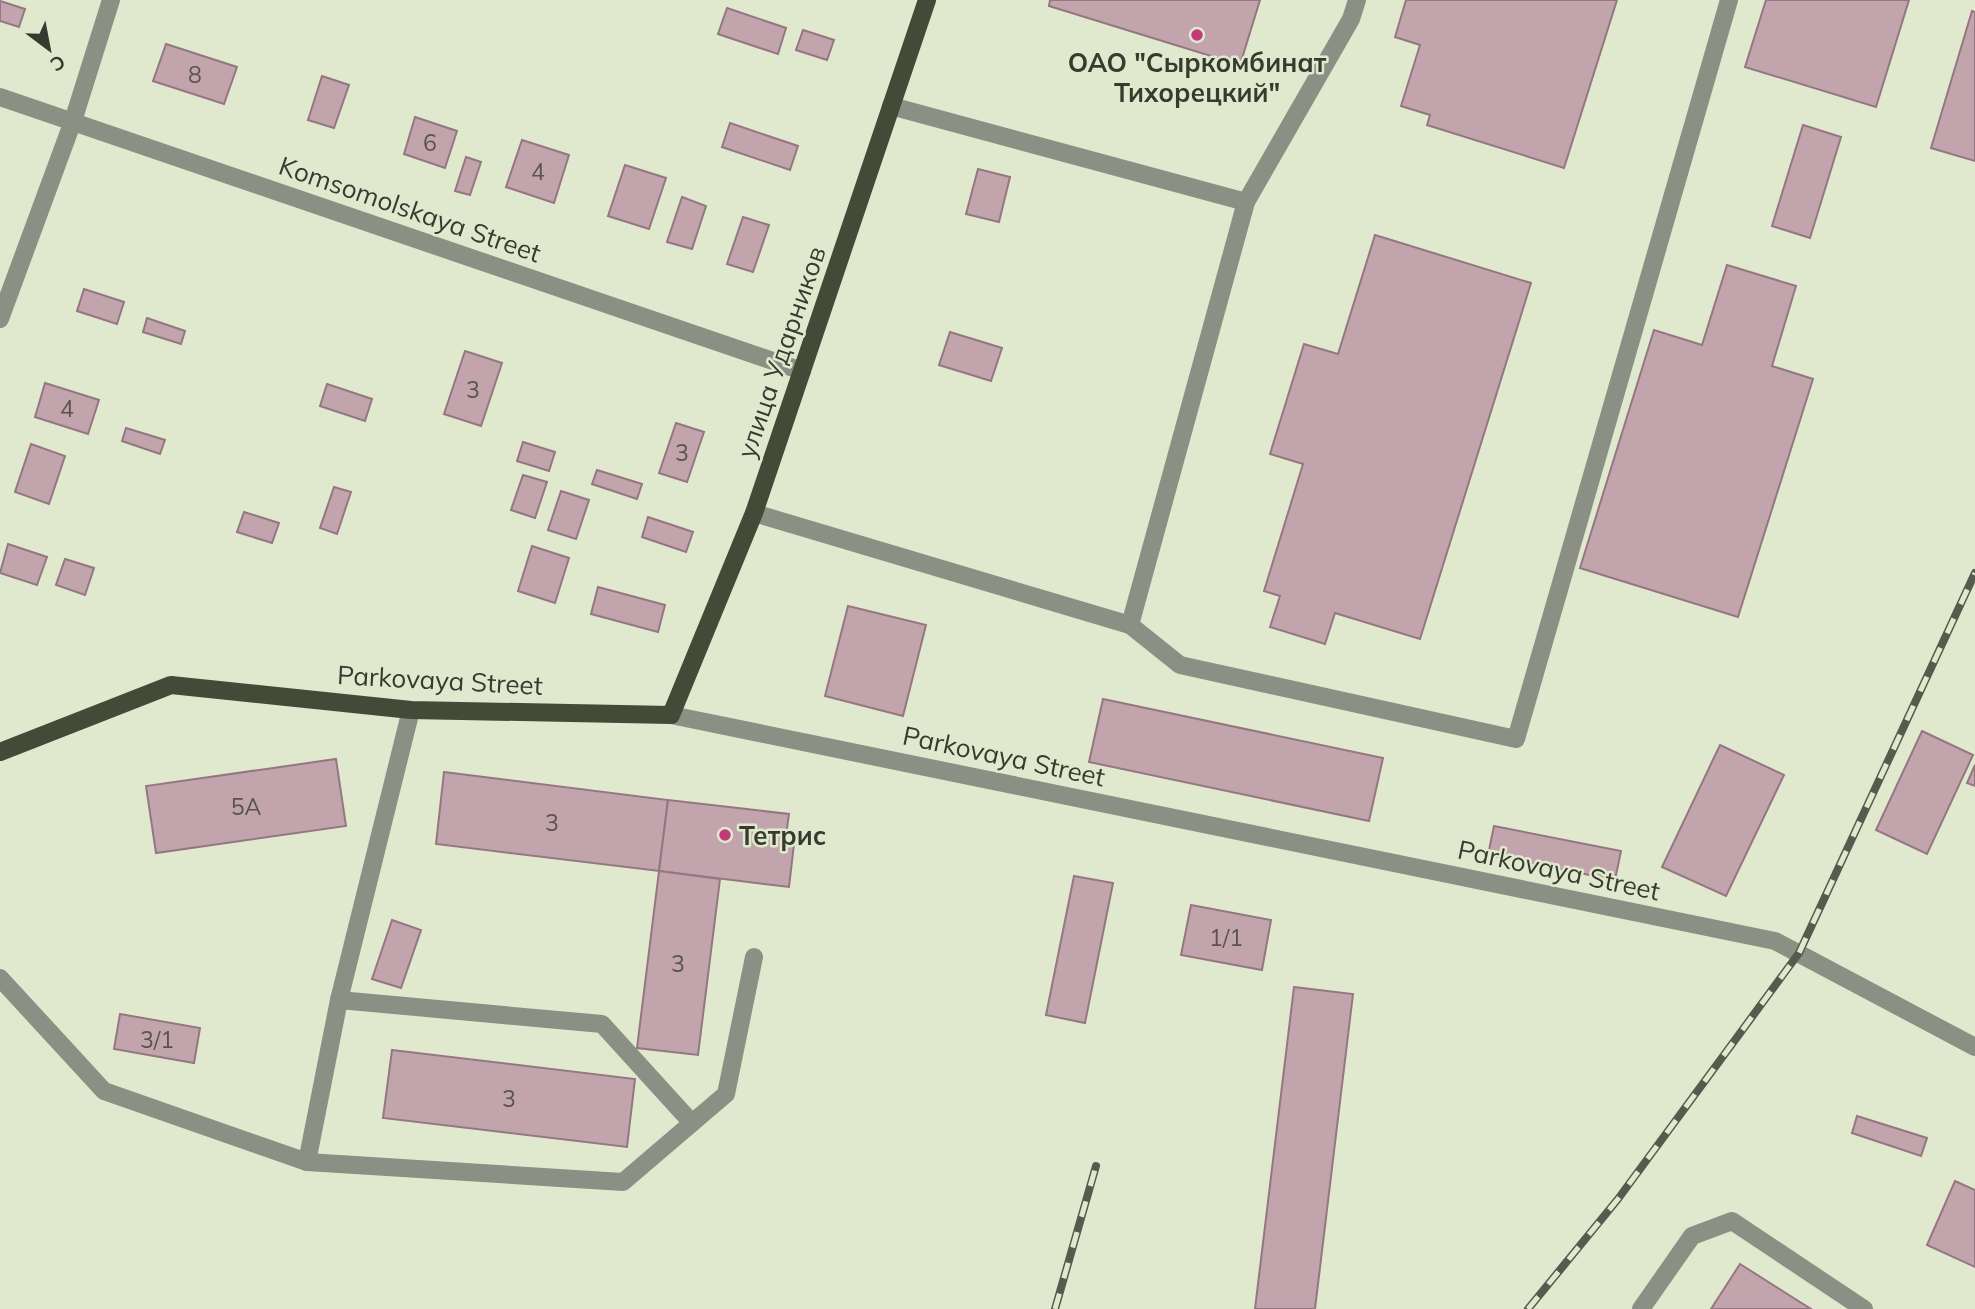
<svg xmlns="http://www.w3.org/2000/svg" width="1975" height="1309" font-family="Mulish,sans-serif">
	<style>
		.building { fill: #c2a4ad; stroke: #947781; stroke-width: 2 }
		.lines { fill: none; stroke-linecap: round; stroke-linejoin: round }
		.minor { stroke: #8b8f84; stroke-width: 18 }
		.major { stroke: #444a37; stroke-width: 18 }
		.rail-casing { stroke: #565b4d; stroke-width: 8 }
		.rail { stroke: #e0e9ce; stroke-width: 5; stroke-dasharray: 16; stroke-linecap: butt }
		.poi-dot { fill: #c23a78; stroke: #e0e9ce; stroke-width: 2.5 }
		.labels { text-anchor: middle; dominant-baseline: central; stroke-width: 5; stroke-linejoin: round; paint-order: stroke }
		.number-label { font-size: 23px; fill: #5a544e }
		.poi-label { font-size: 26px; font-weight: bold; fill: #373a2f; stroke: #e0e9ce }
		.street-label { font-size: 26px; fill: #373a2f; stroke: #e0e9ce }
	</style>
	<rect width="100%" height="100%" fill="#e0e9ce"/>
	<g class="building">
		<path d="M1050,0H1260L1240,65L1049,6Z"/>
		<path d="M1406,0H1617L1564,168L1427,125L1430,115L1401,106L1420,45L1395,37Z"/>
		<path d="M1766,0H1909L1876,107L1745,67Z"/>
		<path d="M0,1L25,9L19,27L0,21Z"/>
		<path d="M727,8L786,28L778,54L718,34Z"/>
		<path d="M1972,11L1975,12V161L1931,148Z"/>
		<path d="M803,30L834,40L827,60L796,50Z"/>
		<path d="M166,44L237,67L224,104L153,81Z"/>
		<path d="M322,76L349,85L334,128L308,120Z"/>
		<path d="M415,117L457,131L445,168L404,154Z"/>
		<path d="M730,123L798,146L790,170L722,147Z"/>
		<path d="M1803,125L1841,137L1810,238L1772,226Z"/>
		<path d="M522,140L569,155L554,203L506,187Z"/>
		<path d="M466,157L481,162L470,195L455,191Z"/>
		<path d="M625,165L666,178L649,229L608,216Z"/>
		<path d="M978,169L1010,177L999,222L966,214Z"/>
		<path d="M682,197L706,206L692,249L667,242Z"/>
		<path d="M743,217L769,225L753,272L727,264Z"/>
		<path d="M1375,235L1531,283L1420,639L1335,613L1325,644L1270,627L1280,596L1264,591L1303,464L1270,454L1304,344L1338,354Z"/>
		<path d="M1727,265L1796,286L1772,366L1813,379L1738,617L1580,568L1654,330L1702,345Z"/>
		<path d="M84,289L124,302L117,324L77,311Z"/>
		<path d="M147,318L185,331L181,344L143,332Z"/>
		<path d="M950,332L1002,348L991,381L939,365Z"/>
		<path d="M465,351L502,363L481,426L444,414Z"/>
		<path d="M45,383L99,400L88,434L35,417Z"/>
		<path d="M327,384L372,399L365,421L320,406Z"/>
		<path d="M676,423L704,432L687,482L659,473Z"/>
		<path d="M126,428L165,440L160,454L122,441Z"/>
		<path d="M523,442L555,452L549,471L517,461Z"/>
		<path d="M31,444L65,456L49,504L15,492Z"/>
		<path d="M597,470L642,484L637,499L592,484Z"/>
		<path d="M523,475L547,482L535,518L511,510Z"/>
		<path d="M334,487L351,492L337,534L320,528Z"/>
		<path d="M561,491L589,500L576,539L548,530Z"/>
		<path d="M244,512L279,523L272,543L237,532Z"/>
		<path d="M648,517L693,532L686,552L642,537Z"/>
		<path d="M8,544L47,557L37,585L0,573Z"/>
		<path d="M532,546L569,558L555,603L518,591Z"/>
		<path d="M65,559L94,568L85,595L56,585Z"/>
		<path d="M598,587L665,605L658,632L591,614Z"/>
		<path d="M848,606L926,625L903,716L825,696Z"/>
		<path d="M1103,699L1383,758L1369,821L1089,762Z"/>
		<path d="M1922,731L1973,755L1927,854L1876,830Z"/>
		<path d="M1720,745L1784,775L1726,896L1662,867Z"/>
		<path d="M336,759L346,826L156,853L146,786Z"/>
		<path d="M1975,765V786L1967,783Z"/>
		<path d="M444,772L668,800L659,871L436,844Z"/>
		<path d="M668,800L789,814L785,843L794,844L789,887L659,871Z"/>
		<path d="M1494,826L1621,851L1615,880L1488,855Z"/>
		<path d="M659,871L720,879L698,1055L637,1048Z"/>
		<path d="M1074,876L1113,883L1085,1023L1046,1015Z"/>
		<path d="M1191,905L1271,920L1262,970L1181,955Z"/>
		<path d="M392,920L421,930L401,988L372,979Z"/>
		<path d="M1294,987L1353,994L1315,1309H1255Z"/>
		<path d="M120,1014L200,1028L194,1063L114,1049Z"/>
		<path d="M392,1050L635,1079L627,1147L383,1118Z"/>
		<path d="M1857,1116L1927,1138L1921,1156L1852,1133Z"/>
		<path d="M1955,1181L1975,1190V1267L1927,1245Z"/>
		<path d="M1740,1264L1811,1309H1711Z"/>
	</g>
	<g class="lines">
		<g class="minor">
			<path d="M0,97L802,371"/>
			<path d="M891,106L1246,202L1351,19L1357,0"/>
			<path d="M0,319L73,121L111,0"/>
			<path d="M754,513L1130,625L1246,202"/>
			<path d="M1130,625L1180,665L1516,739L1729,0"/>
			<path d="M671,715L1775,941L1975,1047"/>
			<path d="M0,978L104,1091L307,1162L623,1182L726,1094L754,957"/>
			<path d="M339,1000L602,1024L692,1123"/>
			<path d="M307,1162L339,1000L411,710"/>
			<path d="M1641,1309L1692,1236L1732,1221L1864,1309"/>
		</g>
		<path class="major" d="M0,752L171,685L411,710L671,715L754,513L927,0"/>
		<g class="rail-casing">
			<g id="rail">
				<path d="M1055,1309L1096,1166"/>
				<path d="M1528,1309L1618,1199L1799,953L1975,573"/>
			</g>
		</g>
		<use href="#rail" class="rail"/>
	</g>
	<g class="poi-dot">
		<circle cx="1197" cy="35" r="7"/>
		<circle cx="725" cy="835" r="7"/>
	</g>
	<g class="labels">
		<g class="number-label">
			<text x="195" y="74">8</text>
			<text x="430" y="142">6</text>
			<text x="538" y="171">4</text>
			<text x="473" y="389">3</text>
			<text x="67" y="408">4</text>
			<text x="682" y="452">3</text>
			<text x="246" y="806">5А</text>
			<text x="552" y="822">3</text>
			<text x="1226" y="937">1/1</text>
			<text x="678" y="963">3</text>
			<text x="157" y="1039">3/1</text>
			<text x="509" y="1098">3</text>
		</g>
		<g class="poi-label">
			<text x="1197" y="62">ОАО "Сыркомбинат<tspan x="1197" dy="30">Тихорецкий"</tspan></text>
			<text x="739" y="835" text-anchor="start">Тетрис</text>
		</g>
		<g class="street-label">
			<text transform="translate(410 209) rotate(19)">Komsomolskaya Street</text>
			<text transform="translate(781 352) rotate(-71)">улица Ударников</text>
			<text transform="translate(440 680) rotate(3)">Parkovaya Street</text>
			<text transform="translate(1004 756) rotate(12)">Parkovaya Street</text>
			<text transform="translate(1559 870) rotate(12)">Parkovaya Street</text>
		</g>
	</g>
	<g transform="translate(49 49) rotate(148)" stroke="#e0e9ce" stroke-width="5" paint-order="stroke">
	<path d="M0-5L12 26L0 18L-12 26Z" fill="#373a2f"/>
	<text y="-10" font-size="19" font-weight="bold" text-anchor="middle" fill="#373a2f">С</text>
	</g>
</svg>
